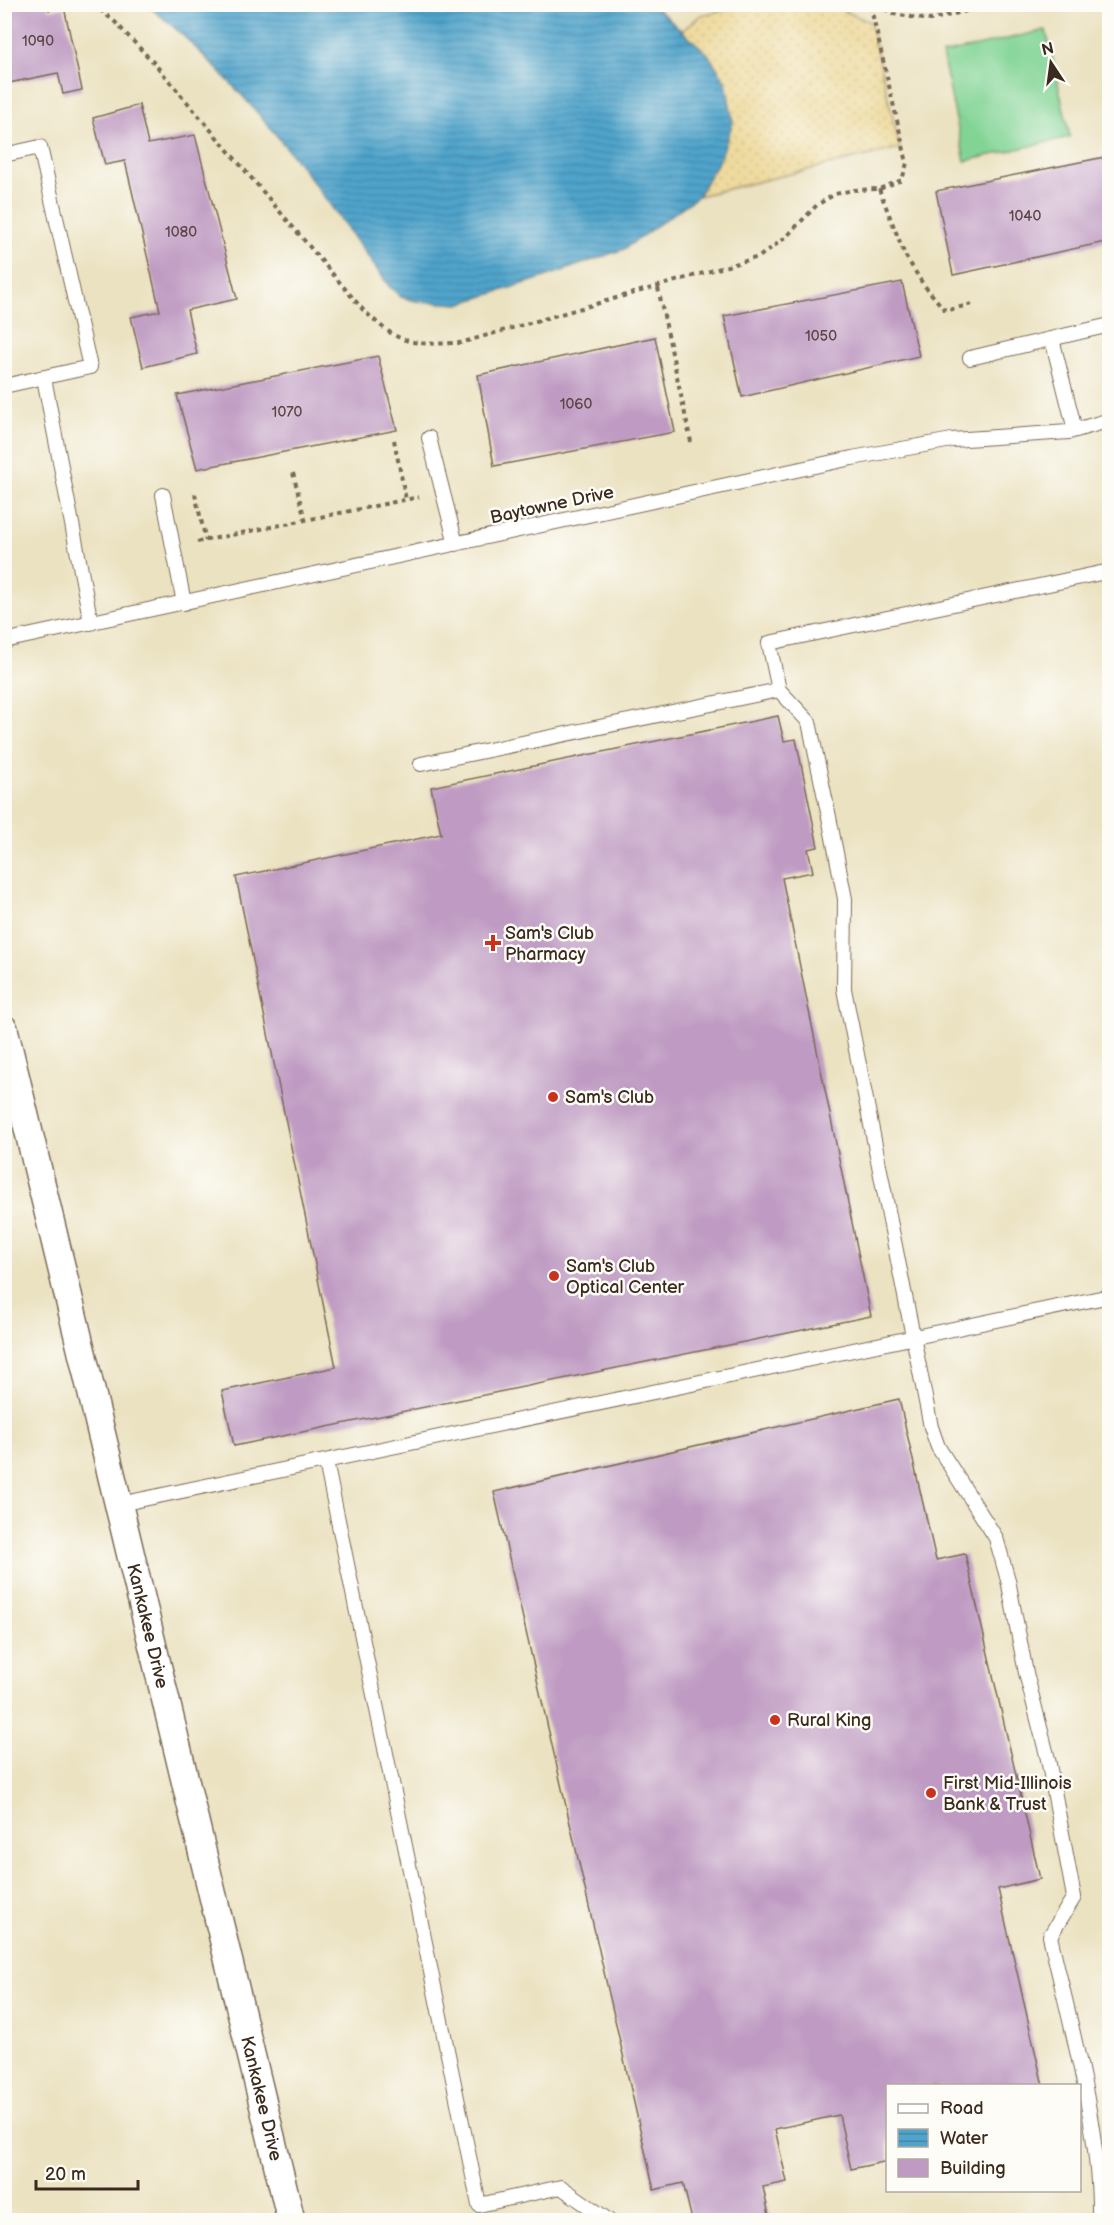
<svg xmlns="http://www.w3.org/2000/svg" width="1114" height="2225" font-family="'Balsamiq Sans',sans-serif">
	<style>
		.sand { fill: url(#sand-dots); stroke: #94825e; stroke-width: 1.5 }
		.pitch { fill: #82d495; stroke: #5e7f5a; stroke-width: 1.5 }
		.water { fill: url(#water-rules); stroke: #466775; stroke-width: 1.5 }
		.building { fill: #bf9bc3 }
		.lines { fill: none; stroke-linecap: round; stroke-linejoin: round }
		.service-casing { stroke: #796a57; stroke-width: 16 }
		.minor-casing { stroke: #796a57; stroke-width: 30 }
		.path { stroke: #796a57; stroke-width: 4; stroke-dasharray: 4.5 4.5; stroke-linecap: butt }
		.service { stroke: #fff; stroke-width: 14 }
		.minor { stroke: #fff; stroke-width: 27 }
		.poi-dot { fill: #c8321e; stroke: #fdfcf7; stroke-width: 2 }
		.labels { text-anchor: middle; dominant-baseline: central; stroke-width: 5; stroke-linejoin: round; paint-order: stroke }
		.number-label { font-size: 15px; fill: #5c4647 }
		.street-label { font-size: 18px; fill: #3b2a1e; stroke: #fdfcf7 }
		.poi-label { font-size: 18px; fill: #3b2a1e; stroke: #fdfcf7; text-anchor: start }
	</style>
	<defs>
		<pattern id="sand-dots" width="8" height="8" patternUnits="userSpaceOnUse" patternTransform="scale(1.5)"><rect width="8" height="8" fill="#eeda9e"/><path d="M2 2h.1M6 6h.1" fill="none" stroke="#cdbb88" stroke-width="1.8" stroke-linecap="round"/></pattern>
		<pattern id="water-rules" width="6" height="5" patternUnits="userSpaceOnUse" patternTransform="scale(1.5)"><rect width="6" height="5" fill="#50a4cc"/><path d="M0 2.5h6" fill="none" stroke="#4486a5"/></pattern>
	</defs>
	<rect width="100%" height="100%" fill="#fdfcf7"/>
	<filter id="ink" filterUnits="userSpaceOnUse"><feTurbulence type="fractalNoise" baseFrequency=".0167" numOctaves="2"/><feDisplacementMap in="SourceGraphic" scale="12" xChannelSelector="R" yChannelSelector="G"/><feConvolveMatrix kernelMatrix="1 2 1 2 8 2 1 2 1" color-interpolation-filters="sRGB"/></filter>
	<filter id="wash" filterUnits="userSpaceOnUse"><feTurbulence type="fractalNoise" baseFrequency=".008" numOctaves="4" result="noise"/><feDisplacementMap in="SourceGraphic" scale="24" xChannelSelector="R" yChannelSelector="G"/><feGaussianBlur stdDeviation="1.35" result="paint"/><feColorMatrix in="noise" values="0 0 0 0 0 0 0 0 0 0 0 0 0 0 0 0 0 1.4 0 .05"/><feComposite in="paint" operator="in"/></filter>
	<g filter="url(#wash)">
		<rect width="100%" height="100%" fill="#ebe2c1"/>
		<path class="sand" d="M754,4L830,5L870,22L900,148L698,196L721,156L708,54L682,31L701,15Z"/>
		<path class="pitch" d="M1046,30L1070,137L965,161L942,54Z"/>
		<path class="water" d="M146,5H653L708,54L726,82L733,122L721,156L698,196L624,249L542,278L459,304L416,301L401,297L389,286C333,209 279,130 211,63C190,42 170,22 146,5Z"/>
		<g id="blocks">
			<g class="building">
				<path d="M4,5H48L49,10L64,7L82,90L63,94L58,73L4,84Z"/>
				<path d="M139,105L148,144L195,135L237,299L187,310L197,354L143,367L131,317L160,311L125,161L105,165L93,118Z"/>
				<path d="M1110,156V241L953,275L936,191Z"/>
				<path d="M902,282L919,356L742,397L724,316Z"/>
				<path d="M655,337L675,432L494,466L478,375Z"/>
				<path d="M378,356L397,430L197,469L177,395Z"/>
				<path d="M778,716L784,741L796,739L818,847L808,849L813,872L782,878L871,1316L234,1446L222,1391L336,1367L236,877L441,834L431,787Z"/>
				<path d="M899,1399L936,1560L965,1554L1040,1879L998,1889L1043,2086H888V2161L851,2169L839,2115L775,2129L787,2182L763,2187L770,2220H692L683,2183L654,2190L494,1492Z"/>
			</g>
		</g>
	</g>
	<g filter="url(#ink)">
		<use href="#blocks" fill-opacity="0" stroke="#796a57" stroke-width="1.5"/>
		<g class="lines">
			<g class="service-casing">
				<g id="service">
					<path d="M4,155L40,147L90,367L4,386"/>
					<path d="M1052,339L1075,430"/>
					<path d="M970,358L1110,325"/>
					<path d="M44,378L91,623"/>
					<path d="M429,438L456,544"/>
					<path d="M163,495L184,603"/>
					<path d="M4,641L852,458L952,440L1069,432L1110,420"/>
					<path d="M421,764L779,690"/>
					<path d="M326,1462L479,2205L561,2187L608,2220"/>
					<path d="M120,1504L1110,1296"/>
					<path d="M1099,2220C1101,2130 1070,2024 1050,1936L1074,1897L1048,1759L1026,1673L1008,1580L996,1538L938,1447L931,1427L844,989L845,899L828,812L809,722L779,690L769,643L1110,571"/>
				</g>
			</g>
			<g class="minor-casing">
				<g id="minor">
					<path id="s1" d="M4,1029L291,2220"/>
				</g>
			</g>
			<g class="path">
				<path d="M93,4L114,21L154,63L364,311C376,321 388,334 403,339C420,346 442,343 460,343L759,257L785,238L817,205L835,194L853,190L879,189L902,180L907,163L870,4"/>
				<path d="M877,4L893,14L930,20L995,4"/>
				<path d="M879,189L905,255L923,284L944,309L949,310L972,304"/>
				<path d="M658,288L691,442"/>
				<path d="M394,440L406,500"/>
				<path d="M293,473L305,520"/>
				<path d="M195,494L206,541"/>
				<path d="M197,542L419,497"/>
			</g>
			<use href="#service" class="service"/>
			<use href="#minor" class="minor"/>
		</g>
	</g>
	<g class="poi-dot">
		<path d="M490 934h6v6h6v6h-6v6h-6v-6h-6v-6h6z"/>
		<circle cx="553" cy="1097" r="6"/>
		<circle cx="554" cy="1276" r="6"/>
		<circle cx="775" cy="1720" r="6"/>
		<circle cx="931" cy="1793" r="6"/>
	</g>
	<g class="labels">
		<g class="number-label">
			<text x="38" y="41">1090</text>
			<text x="1025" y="216">1040</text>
			<text x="181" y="232">1080</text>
			<text x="821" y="336">1050</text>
			<text x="576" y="404">1060</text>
			<text x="287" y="412">1070</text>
		</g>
		<g class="street-label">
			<text transform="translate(552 505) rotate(-12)">Baytowne Drive</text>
			<text stroke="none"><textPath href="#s1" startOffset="614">Kankakee Drive</textPath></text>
			<text stroke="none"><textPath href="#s1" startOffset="1100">Kankakee Drive</textPath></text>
		</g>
		<g class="poi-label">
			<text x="505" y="933">Sam's Club<tspan x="505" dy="21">Pharmacy</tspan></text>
			<text x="565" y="1097">Sam's Club</text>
			<text x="566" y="1266">Sam's Club<tspan x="566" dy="21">Optical Center</tspan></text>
			<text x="787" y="1720">Rural King</text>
			<text x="943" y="1783">First Mid-Illinois<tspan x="943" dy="21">Bank &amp; Trust</tspan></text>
		</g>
	</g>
	<rect width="1114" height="2225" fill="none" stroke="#fdfcf7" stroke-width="24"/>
	<rect x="886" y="2084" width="195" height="108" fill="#fdfcf7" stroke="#afa8a0" stroke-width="1.5"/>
	<rect x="898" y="2104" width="30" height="9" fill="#ffffff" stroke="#afa8a0" stroke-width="1.5"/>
	<text x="940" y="2114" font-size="18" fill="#3b2a1e">Road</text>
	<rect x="898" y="2129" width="30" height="18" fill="url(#water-rules)" stroke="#afa8a0" stroke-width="1.5"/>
	<text x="940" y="2144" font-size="18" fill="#3b2a1e">Water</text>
	<rect x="898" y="2159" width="30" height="18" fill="#bf9bc3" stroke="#afa8a0" stroke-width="1.5"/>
	<text x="940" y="2174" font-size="18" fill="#3b2a1e">Building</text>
	<g transform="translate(1051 63) rotate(347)" stroke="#fdfcf7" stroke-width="4.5" paint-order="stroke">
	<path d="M0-4.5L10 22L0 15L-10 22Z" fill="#3b2a1e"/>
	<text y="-9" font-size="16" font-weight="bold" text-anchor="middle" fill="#3b2a1e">N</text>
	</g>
	<path d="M36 2180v9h102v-9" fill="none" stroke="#3b2a1e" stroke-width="3"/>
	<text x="45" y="2180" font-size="18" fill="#3b2a1e" stroke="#fdfcf7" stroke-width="4.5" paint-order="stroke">20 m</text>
</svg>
